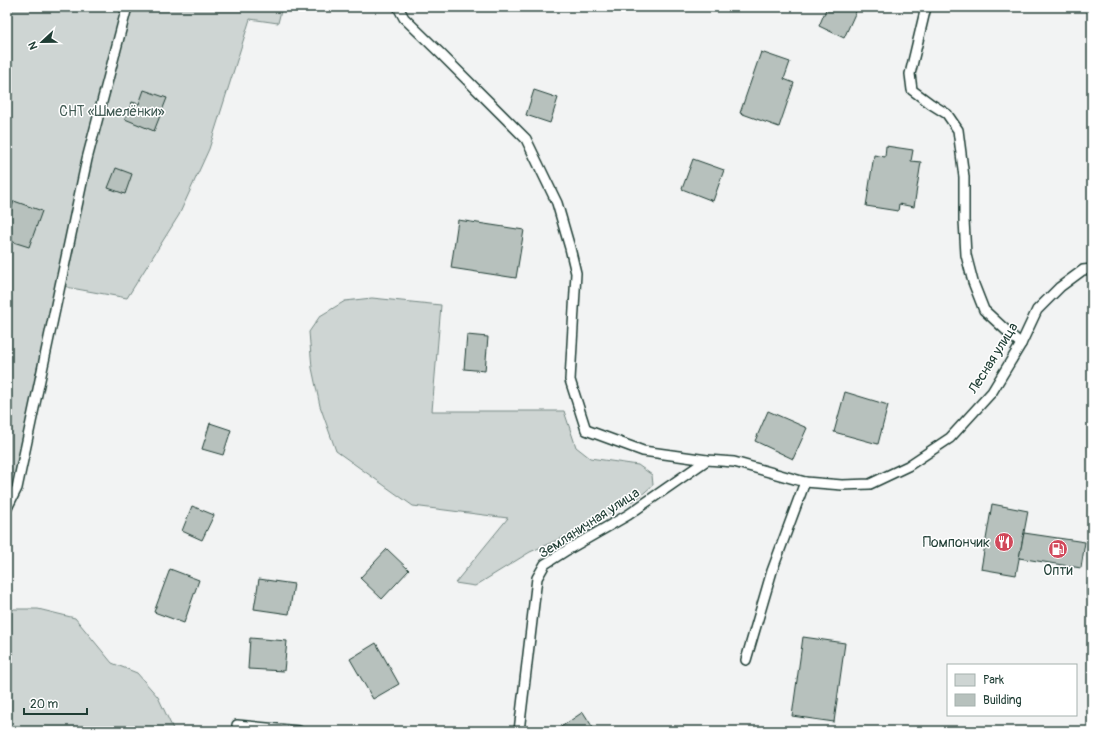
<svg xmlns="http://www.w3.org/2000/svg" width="1099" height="738" font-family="Pangolin,sans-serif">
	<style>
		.green { fill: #ced5d3; stroke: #768984 }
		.building { fill: #b7c1bd; stroke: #1f3d34 }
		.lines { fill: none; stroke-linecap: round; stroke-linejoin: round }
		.lane-casing { stroke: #1f3d34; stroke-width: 12 }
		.lane { stroke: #fff; stroke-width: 9 }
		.labels { text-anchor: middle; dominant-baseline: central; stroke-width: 3; stroke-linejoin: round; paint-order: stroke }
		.park-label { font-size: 14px; fill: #425b54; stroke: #fff }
		.street-label { font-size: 14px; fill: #1f3d34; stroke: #fff }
		.poi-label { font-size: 14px; fill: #1f3d34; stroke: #fff; text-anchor: end }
	</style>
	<rect width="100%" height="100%" fill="#f2f3f3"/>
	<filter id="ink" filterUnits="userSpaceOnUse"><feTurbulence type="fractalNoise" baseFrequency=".025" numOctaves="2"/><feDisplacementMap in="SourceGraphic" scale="8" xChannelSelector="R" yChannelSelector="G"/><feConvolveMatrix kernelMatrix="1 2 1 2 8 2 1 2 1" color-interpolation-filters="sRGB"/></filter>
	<g filter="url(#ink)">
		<g class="green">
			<path d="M7,7H282L278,23L250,19L209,149L179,215L127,298L71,288L61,285L17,488L7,508Z"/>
			<path d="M372,298L441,305L432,411H564L576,447L590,458L638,465L652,475L653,485L638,498L584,528L530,552L475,586L455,583L508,518L413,506L336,451L320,406L312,368L309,332L320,316L345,301Z"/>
			<path d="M14,609H38L75,618L112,663L137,673L158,697L174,731H7V616Z"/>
		</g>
		<g class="building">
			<path d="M827,7H858L844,38L819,26Z"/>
			<path d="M761,52L790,62L784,79L794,83L779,127L740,113Z"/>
			<path d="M144,90L167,98L154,131L125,119L132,102L139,104Z"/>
			<path d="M534,90L558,98L550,123L526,115Z"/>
			<path d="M886,146L913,150L911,161L921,162L914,207L899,204L898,211L866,206L874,155L885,157Z"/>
			<path d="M693,159L724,170L713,201L682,189Z"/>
			<path d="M116,168L132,174L125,194L108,188Z"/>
			<path d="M14,201L42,211L29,247L7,240V222Z"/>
			<path d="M458,220L524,230L516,278L451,268Z"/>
			<path d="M467,335L488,337L485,371L464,369Z"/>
			<path d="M845,392L888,405L878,444L834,432Z"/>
			<path d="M768,411L807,428L793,459L755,441Z"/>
			<path d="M210,423L231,430L223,455L202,449Z"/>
			<path d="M992,504L1028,511L1016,575L981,569Z"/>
			<path d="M192,506L214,515L202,540L182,531Z"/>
			<path d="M1024,533L1085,542L1081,568L1019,558Z"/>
			<path d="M387,549L409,570L382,599L360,578Z"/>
			<path d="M170,569L199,580L184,623L154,612Z"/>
			<path d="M259,579L294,584L289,614L254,609Z"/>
			<path d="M803,637L845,643L834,722L792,716Z"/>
			<path d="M250,638L287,641L284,671L248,669Z"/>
			<path d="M376,643L399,684L373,699L350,659Z"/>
			<path d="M583,712L595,731H555Z"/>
		</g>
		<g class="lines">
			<g class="lane-casing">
				<g id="lane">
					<path d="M398,7L404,18L440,53L526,139L557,203L570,248L576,273L570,380L586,430L643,451L707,460L734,462L805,482L842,485L870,484L908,466L950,438L992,392L1021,344L1037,310L1060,287L1083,270L1092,269"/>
					<path d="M926,7L910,74L912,90L931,104L947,114L958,130L964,177V220L966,255L973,282L984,310L1021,344"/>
					<path d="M7,508L17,488L87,159L127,7"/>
					<path d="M1092,588V595"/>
					<path d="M746,660L772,571L805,482"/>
					<path d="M237,725L299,731"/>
					<path d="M519,731L537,578L545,564L567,550L628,515L707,460"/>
				</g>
			</g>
			<use href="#lane" class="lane"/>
		</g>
	</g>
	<defs>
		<g id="restaurant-disc" transform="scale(1)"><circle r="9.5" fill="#d1495b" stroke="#fff"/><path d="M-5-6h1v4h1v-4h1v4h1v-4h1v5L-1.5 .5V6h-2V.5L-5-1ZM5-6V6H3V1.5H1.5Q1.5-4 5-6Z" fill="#fff"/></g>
		<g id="fuel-disc" transform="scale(1)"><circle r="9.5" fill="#d1495b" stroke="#fff"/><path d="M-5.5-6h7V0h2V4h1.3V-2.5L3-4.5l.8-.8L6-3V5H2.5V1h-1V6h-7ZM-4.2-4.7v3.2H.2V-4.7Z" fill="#fff"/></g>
	</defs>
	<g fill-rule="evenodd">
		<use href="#restaurant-disc" x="1004" y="542"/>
		<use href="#fuel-disc" x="1058" y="549"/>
	</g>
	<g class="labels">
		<g class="park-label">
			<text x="112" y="111">СНТ «Шмелёнки»</text>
		</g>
		<g class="street-label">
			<text transform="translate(993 358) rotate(-58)">Лесная улица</text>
			<text transform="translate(589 523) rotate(-33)">Земляничная улица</text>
		</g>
		<g class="poi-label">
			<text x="990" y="542">Помпончик</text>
			<text x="1058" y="570" text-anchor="middle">Опти</text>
		</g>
	</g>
	<rect width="1099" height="738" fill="none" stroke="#fff" stroke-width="24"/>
	<rect x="12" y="12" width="1075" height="714" fill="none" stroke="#1f3d34" stroke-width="1.5" filter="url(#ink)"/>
	<rect x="947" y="664" width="130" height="52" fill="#ffffff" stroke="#a5b1ae"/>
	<rect x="955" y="674" width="20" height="12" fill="#ced5d3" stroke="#a5b1ae"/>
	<text x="983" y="684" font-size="12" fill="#1f3d34">Park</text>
	<rect x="955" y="694" width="20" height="12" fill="#b7c1bd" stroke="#a5b1ae"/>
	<text x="983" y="704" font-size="12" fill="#1f3d34">Building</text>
	<g transform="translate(42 42) rotate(248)" stroke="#ffffff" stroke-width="3" paint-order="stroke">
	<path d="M0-3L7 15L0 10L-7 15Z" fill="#1f3d34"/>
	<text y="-6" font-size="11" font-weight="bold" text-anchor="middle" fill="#1f3d34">N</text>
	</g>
	<path d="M24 708v6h63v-6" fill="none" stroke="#1f3d34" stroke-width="2"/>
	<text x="30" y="708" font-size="12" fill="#1f3d34" stroke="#ffffff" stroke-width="3" paint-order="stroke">20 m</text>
</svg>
